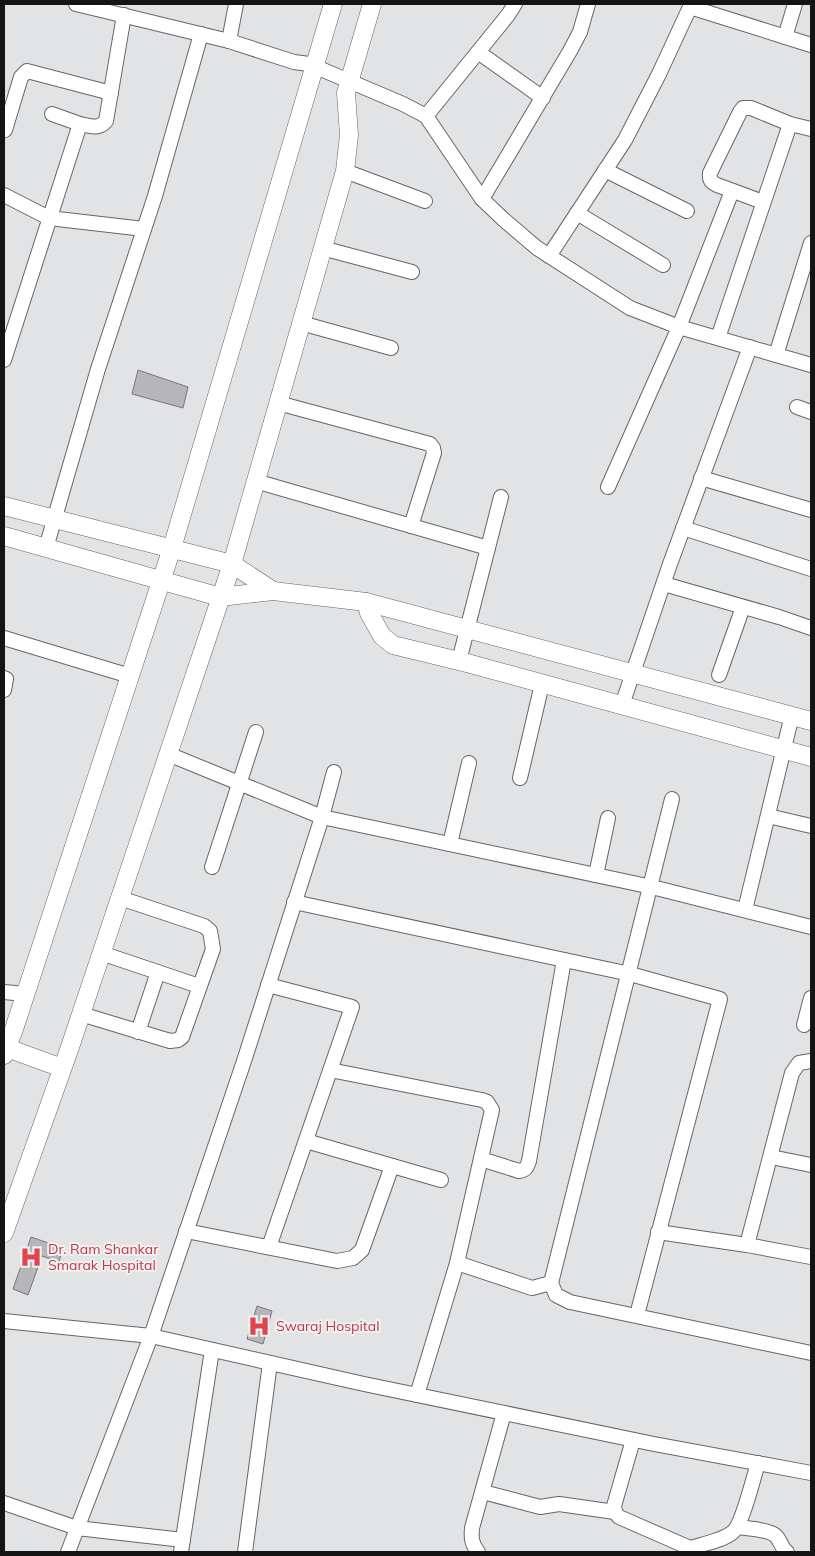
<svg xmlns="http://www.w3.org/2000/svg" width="815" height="1556" font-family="Mulish,sans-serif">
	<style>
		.building { fill: #b6b6b8; stroke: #777779 }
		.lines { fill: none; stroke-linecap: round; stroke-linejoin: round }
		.minor-casing { stroke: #656668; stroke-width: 16 }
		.tertiary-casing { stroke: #656668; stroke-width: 19 }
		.minor { stroke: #fff; stroke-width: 14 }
		.tertiary { stroke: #fff; stroke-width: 18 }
		.labels { text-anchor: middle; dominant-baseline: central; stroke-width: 4; stroke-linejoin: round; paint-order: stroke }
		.health-label { font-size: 14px; fill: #be3a42; stroke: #f0f0f2; text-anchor: start }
	</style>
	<rect width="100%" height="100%" fill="#e2e3e5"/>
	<g class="building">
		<path d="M138,370L188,387L183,408L132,394Z"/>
		<path d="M31,1237L63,1248L59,1262L42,1256L28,1295L13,1289Z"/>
		<path d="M257,1306L272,1311L263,1344L247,1339Z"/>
	</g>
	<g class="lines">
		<g class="minor-casing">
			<g id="minor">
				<path d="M76,4L229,41L294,62L309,64L403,104L426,116L482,199L503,219L537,248L630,308L679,327L811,365"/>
				<path d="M691,4L690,7L811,45"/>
				<path d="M785,37L795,4"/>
				<path d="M229,41L236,4"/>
				<path d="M478,52L543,98"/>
				<path d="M52,114L80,124"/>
				<path d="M426,116L508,15L515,4"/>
				<path d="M5,130L21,77L27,71L111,93"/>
				<path d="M605,170L687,211"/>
				<path d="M345,171L425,201"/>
				<path d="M4,195L49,218L144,229"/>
				<path d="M482,199L570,51L580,32L588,4"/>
				<path d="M763,202L717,185C711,182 709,180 710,173L740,112L743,108H751L790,124L811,129"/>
				<path d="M577,213L663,265"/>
				<path d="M322,248L412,272"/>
				<path d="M549,256L625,140L659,74L690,7"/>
				<path d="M301,323L391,348"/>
				<path d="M718,338L790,124"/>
				<path d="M776,355L811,243"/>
				<path d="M4,360L80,124C90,126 98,130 106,121L124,15"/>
				<path d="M278,403L430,444L433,448L434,453L411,526"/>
				<path d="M797,407L811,412"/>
				<path d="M701,478L811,510"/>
				<path d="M255,481L488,548"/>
				<path d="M608,487L679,327L732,191"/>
				<path d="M683,528L811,569"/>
				<path d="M46,548L98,369L155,196L201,34"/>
				<path d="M664,584L779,617L811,628"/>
				<path d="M4,638L130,676"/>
				<path d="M459,661L501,497"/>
				<path d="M719,675L743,607"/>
				<path d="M4,678L6,679L4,690"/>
				<path d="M622,705L670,564L750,347"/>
				<path d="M168,754L322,817L652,887L811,927"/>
				<path d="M520,778L542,684"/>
				<path d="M672,799L551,1283L556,1295L570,1302L811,1353"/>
				<path d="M768,816L811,826"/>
				<path d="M450,844L469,763"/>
				<path d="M212,867L256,732"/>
				<path d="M596,875L608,818"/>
				<path d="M294,902L630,974L720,999L637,1315"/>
				<path d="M745,910L792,715"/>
				<path d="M101,953L199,986"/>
				<path d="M268,985L352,1007L269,1247"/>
				<path d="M4,992L25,994"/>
				<path d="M81,1014L170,1041L178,1040L182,1037L213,949L210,931L204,926L120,898"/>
				<path d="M804,1025L811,998"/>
				<path d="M138,1032L158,972"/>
				<path d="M330,1070L482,1100L487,1102L492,1110L457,1263L417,1395"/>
				<path d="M306,1141L441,1180"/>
				<path d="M771,1157L811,1165"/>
				<path d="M481,1159L519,1171C526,1170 527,1167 529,1161L564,960"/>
				<path d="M186,1231L337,1261L353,1258L362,1250L392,1166"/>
				<path d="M658,1232L747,1245L811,1257"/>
				<path d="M747,1245L792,1073L799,1063L811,1061"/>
				<path d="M457,1263L532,1288L551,1283"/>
				<path d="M4,1321L151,1336L364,1384L654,1444L811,1473"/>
				<path d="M633,1440L614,1506L615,1512L619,1517L690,1548"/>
				<path d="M483,1492L540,1507L559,1504L615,1512"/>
				<path d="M4,1503L77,1528L183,1540"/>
				<path d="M737,1527C746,1528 770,1530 776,1536C781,1541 781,1548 787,1552"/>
				<path d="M68,1552L151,1336L244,1061L322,817L334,772"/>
				<path d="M181,1552L212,1350"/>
				<path d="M245,1552L270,1363"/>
				<path d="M478,1552C472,1544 471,1539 472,1528L504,1413"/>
				<path d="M686,1552L690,1548C703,1544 722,1541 733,1532C742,1525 754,1476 758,1463"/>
			</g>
		</g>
		<g class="tertiary-casing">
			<g id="tertiary">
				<path d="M4,506L232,564L273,591"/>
				<path d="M4,536L220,597L273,591L366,602L811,721"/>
				<path d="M366,602L369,613L382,636L393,645L467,663L811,757"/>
				<path d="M7,1048L62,1068"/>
				<path d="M4,1055L14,1029L172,548L333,4"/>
				<path d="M4,1233L70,1047L232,564L345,171L349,135L346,93L372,4"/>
			</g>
		</g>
		<use href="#minor" class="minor"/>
		<use href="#tertiary" class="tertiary"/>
	</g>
	<defs>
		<g id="hospital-bare" transform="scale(1.725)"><path d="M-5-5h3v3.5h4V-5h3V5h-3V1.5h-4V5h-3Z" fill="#e0444e" stroke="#f0f0f2" stroke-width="2.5" paint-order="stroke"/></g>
	</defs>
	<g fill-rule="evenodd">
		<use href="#hospital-bare" x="31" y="1257"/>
		<use href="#hospital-bare" x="259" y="1326"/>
	</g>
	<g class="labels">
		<g class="health-label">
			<text x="48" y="1249">Dr. Ram Shankar<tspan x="48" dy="16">Smarak Hospital</tspan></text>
			<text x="276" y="1326">Swaraj Hospital</text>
		</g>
	</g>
	<rect width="815" height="1556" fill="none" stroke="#141414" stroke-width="10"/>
</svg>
